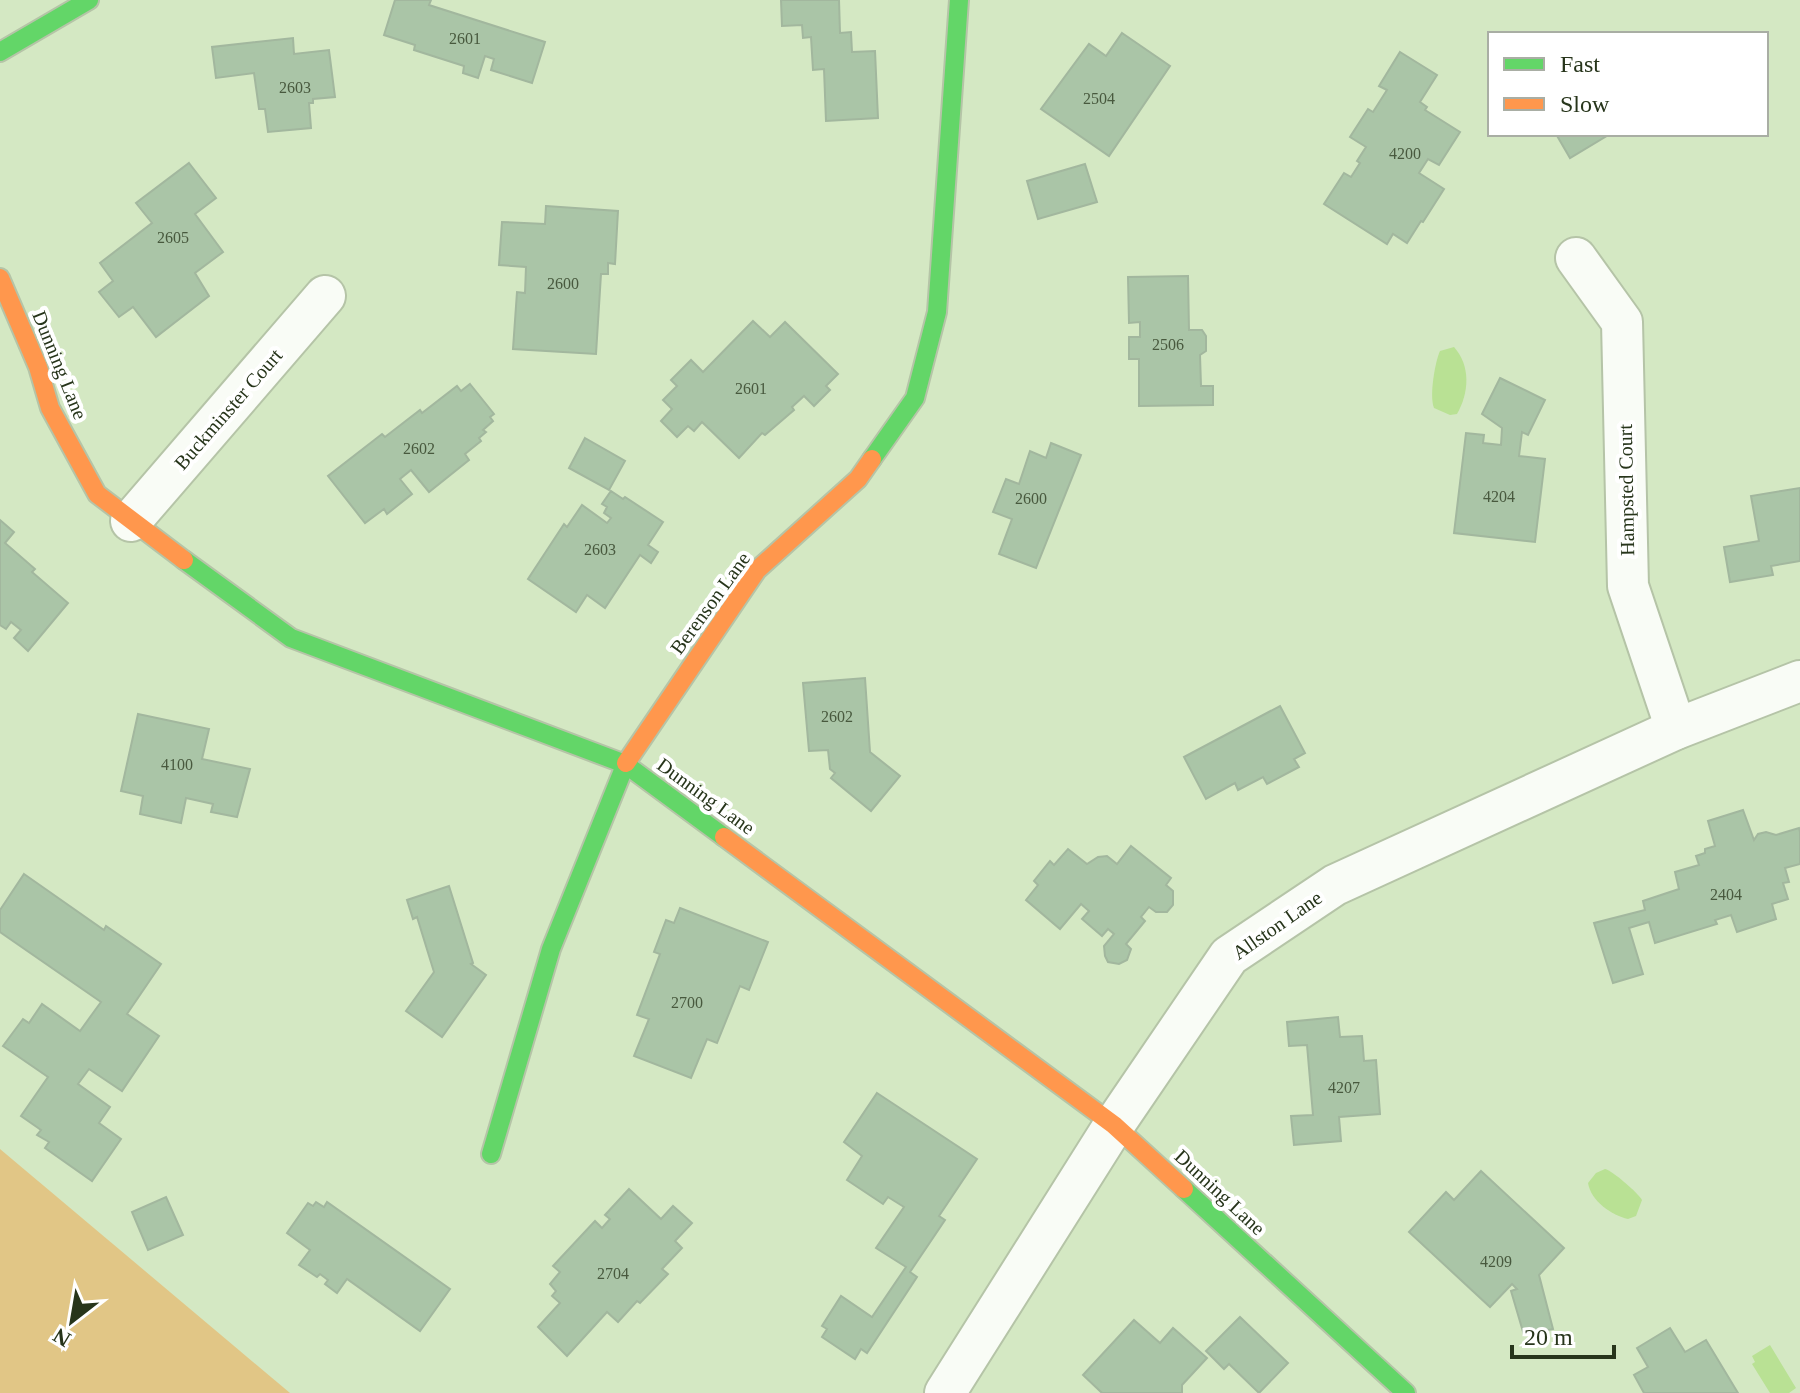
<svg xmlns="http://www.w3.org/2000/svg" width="1800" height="1393" font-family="'Times New Roman',serif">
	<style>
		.green { fill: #e1c686 }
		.water { fill: #b9e194 }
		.building { fill: #aac5a7; stroke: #a2b79e; stroke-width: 2 }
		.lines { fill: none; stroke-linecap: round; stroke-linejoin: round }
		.street-casing { stroke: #b5c4a7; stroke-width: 44 }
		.fast-casing { stroke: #b5c4a7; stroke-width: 22 }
		.slow-casing { stroke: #b5c4a7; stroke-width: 22 }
		.street { stroke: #f9fcf6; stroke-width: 40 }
		.fast { stroke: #63d668; stroke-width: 18 }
		.slow { stroke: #ff974d; stroke-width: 18 }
		.labels { text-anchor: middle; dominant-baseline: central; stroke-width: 8; stroke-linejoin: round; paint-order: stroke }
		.number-label { font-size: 16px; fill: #48593e }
		.street-label { font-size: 20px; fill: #27351b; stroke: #fff }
	</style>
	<rect width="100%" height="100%" fill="#d4e8c3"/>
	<path class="green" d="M0,1149L290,1393H0Z"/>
	<g class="water">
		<path d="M1454,347C1471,366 1469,393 1457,414L1450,415L1434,408C1429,396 1435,362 1440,351Z"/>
		<path d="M1605,1169C1613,1171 1638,1193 1642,1200L1636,1216L1628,1219C1611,1215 1591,1201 1588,1183L1596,1173Z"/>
		<path d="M1770,1345L1796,1388L1789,1393H1770L1752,1364L1755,1362L1752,1356Z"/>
	</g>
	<g class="building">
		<path d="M395,0H431L429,5L545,42L532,83L491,70L494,59L485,56L478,78L463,73L464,66L414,50L415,45L384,35Z"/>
		<path d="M781,0H839L840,33L851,32L852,52L875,51L878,118L826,121L824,69L813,70L811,37L803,38L802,25L782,26Z"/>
		<path d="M1122,33L1170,66L1109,156L1041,109L1089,44L1106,56Z"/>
		<path d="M293,38L294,54L329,50L335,97L313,99V103H309L311,128L268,132L265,109H259L254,73L216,78L212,47Z"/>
		<path d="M1400,52L1437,75L1420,102L1427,107L1425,110L1460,132L1439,165L1428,159L1419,173L1444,189L1423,222L1421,221L1407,243L1393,234L1387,244L1324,204L1344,173L1351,177L1360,163L1357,161L1366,147L1350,137L1368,109L1373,112L1387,90L1379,86Z"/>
		<path d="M1556,134H1610L1570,158Z"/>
		<path d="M189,163L216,198L195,214L223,252L195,273L209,296L156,337L133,307L119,317L99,292L113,281L100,263L152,223L136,203Z"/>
		<path d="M1085,164L1097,202L1038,219L1027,181Z"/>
		<path d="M546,206L618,211L615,264L608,263V274H601L596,354L513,349L517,292L525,293L526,267L499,265L502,222L545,224Z"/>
		<path d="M1188,276L1189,330H1202L1206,336V351L1200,355L1201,386H1213V405L1139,406V359H1129V337H1140V322L1129,323L1128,277Z"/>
		<path d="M753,321L770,337L785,322L838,374L826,386L830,390L814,406L804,396L792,407L794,410L765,435L762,433L739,458L702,422L694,431L688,426L677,437L661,421L672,409L663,400L677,386L671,380L691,360L703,372Z"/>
		<path d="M1500,378L1545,400L1528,435L1522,432L1519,456L1545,459L1535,542L1454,533L1466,433L1484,435L1483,443L1501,445L1502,428L1482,414Z"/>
		<path d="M470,384L494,414L490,417L493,421L483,430L486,432L479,438L481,441L465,454L469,460L429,492L411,470L400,479L412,494L387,514L384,509L365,523L328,476L382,434L385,437L420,410L422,413L457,386L461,391Z"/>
		<path d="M585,438L625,461L609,490L569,468Z"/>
		<path d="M1051,443L1081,455L1036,568L999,554L1012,519L993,512L1006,479L1019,484L1030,451L1046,458Z"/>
		<path d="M1800,488V561L1771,566L1773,575L1730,582L1724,547L1759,541L1751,496Z"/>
		<path d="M611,491L623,499L625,497L663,522L648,545L658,552L651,563L640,555L605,608L587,595L576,612L528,579L564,524L567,527L582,505L607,523L611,518L604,513L607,507L602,504Z"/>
		<path d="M0,520L14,532L5,543L35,569L32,572L68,603L28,651L14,638L21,630L11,622L6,629L0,625Z"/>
		<path d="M865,678L870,752L900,776L871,811L831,778L835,773L830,769L828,750L809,751L803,683Z"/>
		<path d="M1280,706L1305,753L1294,759L1299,767L1267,784L1263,777L1238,790L1235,783L1206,799L1184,757Z"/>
		<path d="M138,714L209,729L202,759L250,769L237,817L211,812L213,804L186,798L181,823L140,814L143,796L121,791Z"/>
		<path d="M1743,810L1754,840L1758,834L1766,832L1776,835L1799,828L1800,832V864L1785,868L1789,882L1783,883L1788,899L1772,904L1776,919L1737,932L1731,915L1715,920L1717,924L1655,943L1649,922L1629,928L1643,974L1613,983L1594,923L1645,910L1643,901L1679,889L1675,872L1699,865L1696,856L1705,853V849L1715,846L1708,821Z"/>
		<path d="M1131,846L1171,878L1166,885L1173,891V905L1167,912H1156L1149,907L1141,917L1145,921L1126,944L1131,949L1127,960L1119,964L1108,962L1105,956L1104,946L1114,934L1108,929L1102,936L1082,919L1089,911L1081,904L1060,929L1026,900L1038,885L1034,881L1050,861L1054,865L1068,849L1087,864L1098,857L1107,856L1117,864Z"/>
		<path d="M24,874L104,930L106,926L161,964L127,1014L159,1036L122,1091L89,1069L78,1084L110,1107L99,1123L121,1139L92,1181L45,1148L49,1142L37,1135L41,1130L21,1116L48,1077L3,1046L23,1019L29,1023L42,1004L80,1031L101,1002L0,932V910Z"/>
		<path d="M449,886L473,963L471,964L486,975L442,1037L406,1011L434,972L417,917L413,919L407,900Z"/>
		<path d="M680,908L768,942L749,990L740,986L717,1043L707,1039L691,1078L634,1056L649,1019L637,1015L660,954L654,952L666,920L674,923Z"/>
		<path d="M1338,1017L1340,1037L1362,1036L1364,1061L1376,1060L1380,1114L1339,1117L1341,1141L1294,1145L1291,1116L1313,1115L1307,1045L1289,1046L1287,1022Z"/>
		<path d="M877,1093L977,1159L939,1216L945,1220L910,1272L917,1277L867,1353L861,1349L855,1359L822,1337L827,1329L822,1326L841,1296L872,1317L906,1267L876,1248L904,1207L888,1197L883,1204L847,1180L862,1156L844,1142Z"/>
		<path d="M1481,1171L1564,1248L1539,1275L1553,1329L1524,1335L1511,1291L1517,1289L1512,1284L1490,1307L1409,1232L1446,1192L1454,1200Z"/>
		<path d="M629,1189L661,1219L673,1206L692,1223L675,1241L682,1248L662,1269L668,1274L640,1303L637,1301L618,1322L607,1312L567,1356L538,1327L560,1303L552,1296L556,1291L550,1284L560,1272L553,1266L595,1221L602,1228L610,1219L605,1215Z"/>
		<path d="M166,1197L183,1235L148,1250L132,1212Z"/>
		<path d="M316,1202L324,1207L327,1202L450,1289L420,1331L347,1279L337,1293L325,1284L328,1280L320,1274L317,1277L299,1265L310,1250L287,1233L308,1203L313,1206Z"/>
		<path d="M1240,1317L1288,1363L1259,1393L1229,1364L1224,1369L1206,1351Z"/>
		<path d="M1134,1320L1160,1343L1173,1328L1207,1358L1182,1385V1393H1102L1083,1375Z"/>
		<path d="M1670,1328L1685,1352L1706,1340L1738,1393H1644L1634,1375L1648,1367L1637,1348Z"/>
	</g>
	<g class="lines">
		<g class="street-casing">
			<g id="street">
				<path d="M1576,258L1622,322L1628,586L1676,729"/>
				<path d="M131,521L325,296"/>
				<path d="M945,1393L1114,1125L1229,956L1335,885L1676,729L1800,681"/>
			</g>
		</g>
		<g class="fast-casing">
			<g id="fast">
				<path d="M0,52L89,0"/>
				<path d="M872,459L915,398L937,312L959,0"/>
				<path d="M184,560L291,638L625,764L724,837"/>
				<path d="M491,1154L551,949L626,763"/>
				<path d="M1184,1189L1406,1393"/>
			</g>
		</g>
		<g class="slow-casing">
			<g id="slow">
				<path d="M0,278L38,367L50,408L97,494L184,560"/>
				<path d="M626,763L757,570L858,479L872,459"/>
				<path d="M724,837L1114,1125L1184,1189"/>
			</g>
		</g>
		<use href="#street" class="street"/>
		<use href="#fast" class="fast"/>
		<use href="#slow" class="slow"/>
	</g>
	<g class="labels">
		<g class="number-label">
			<text x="465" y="38">2601</text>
			<text x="295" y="87">2603</text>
			<text x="1099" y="98">2504</text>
			<text x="1405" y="153">4200</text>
			<text x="173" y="237">2605</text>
			<text x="563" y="283">2600</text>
			<text x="1168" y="344">2506</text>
			<text x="751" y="388">2601</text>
			<text x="419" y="448">2602</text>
			<text x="1499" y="496">4204</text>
			<text x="1031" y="498">2600</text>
			<text x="600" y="549">2603</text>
			<text x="837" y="716">2602</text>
			<text x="177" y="764">4100</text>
			<text x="1726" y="894">2404</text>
			<text x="687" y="1002">2700</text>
			<text x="1344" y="1087">4207</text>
			<text x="1496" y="1261">4209</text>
			<text x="613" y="1273">2704</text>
		</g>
		<g class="street-label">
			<text transform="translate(60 365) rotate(68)">Dunning Lane</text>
			<text transform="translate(228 409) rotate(-49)">Buckminster Court</text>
			<text transform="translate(1626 490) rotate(-91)">Hampsted Court</text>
			<text transform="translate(710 603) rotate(-54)">Berenson Lane</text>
			<text transform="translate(706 796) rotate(36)">Dunning Lane</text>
			<text transform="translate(1277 925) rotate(-35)">Allston Lane</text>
			<text transform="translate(1220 1192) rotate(43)">Dunning Lane</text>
		</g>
	</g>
	<rect x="1488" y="32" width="280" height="104" fill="#ffffff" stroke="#a9aea4" stroke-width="2"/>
	<rect x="1504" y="58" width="40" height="12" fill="#63d668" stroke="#a9aea4" stroke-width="2"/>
	<text x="1560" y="72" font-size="24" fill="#27351b">Fast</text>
	<rect x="1504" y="98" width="40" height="12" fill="#ff974d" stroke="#a9aea4" stroke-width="2"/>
	<text x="1560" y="112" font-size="24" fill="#27351b">Slow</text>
	<g transform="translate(72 1321) rotate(211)" stroke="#ffffff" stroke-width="6" paint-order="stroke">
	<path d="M0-6L14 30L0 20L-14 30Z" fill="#27351b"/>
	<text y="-12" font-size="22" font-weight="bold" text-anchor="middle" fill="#27351b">N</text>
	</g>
	<path d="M1512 1345v12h102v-12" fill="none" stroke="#27351b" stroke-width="4"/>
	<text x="1524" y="1345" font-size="24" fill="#27351b" stroke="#ffffff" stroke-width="6" paint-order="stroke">20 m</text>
</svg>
